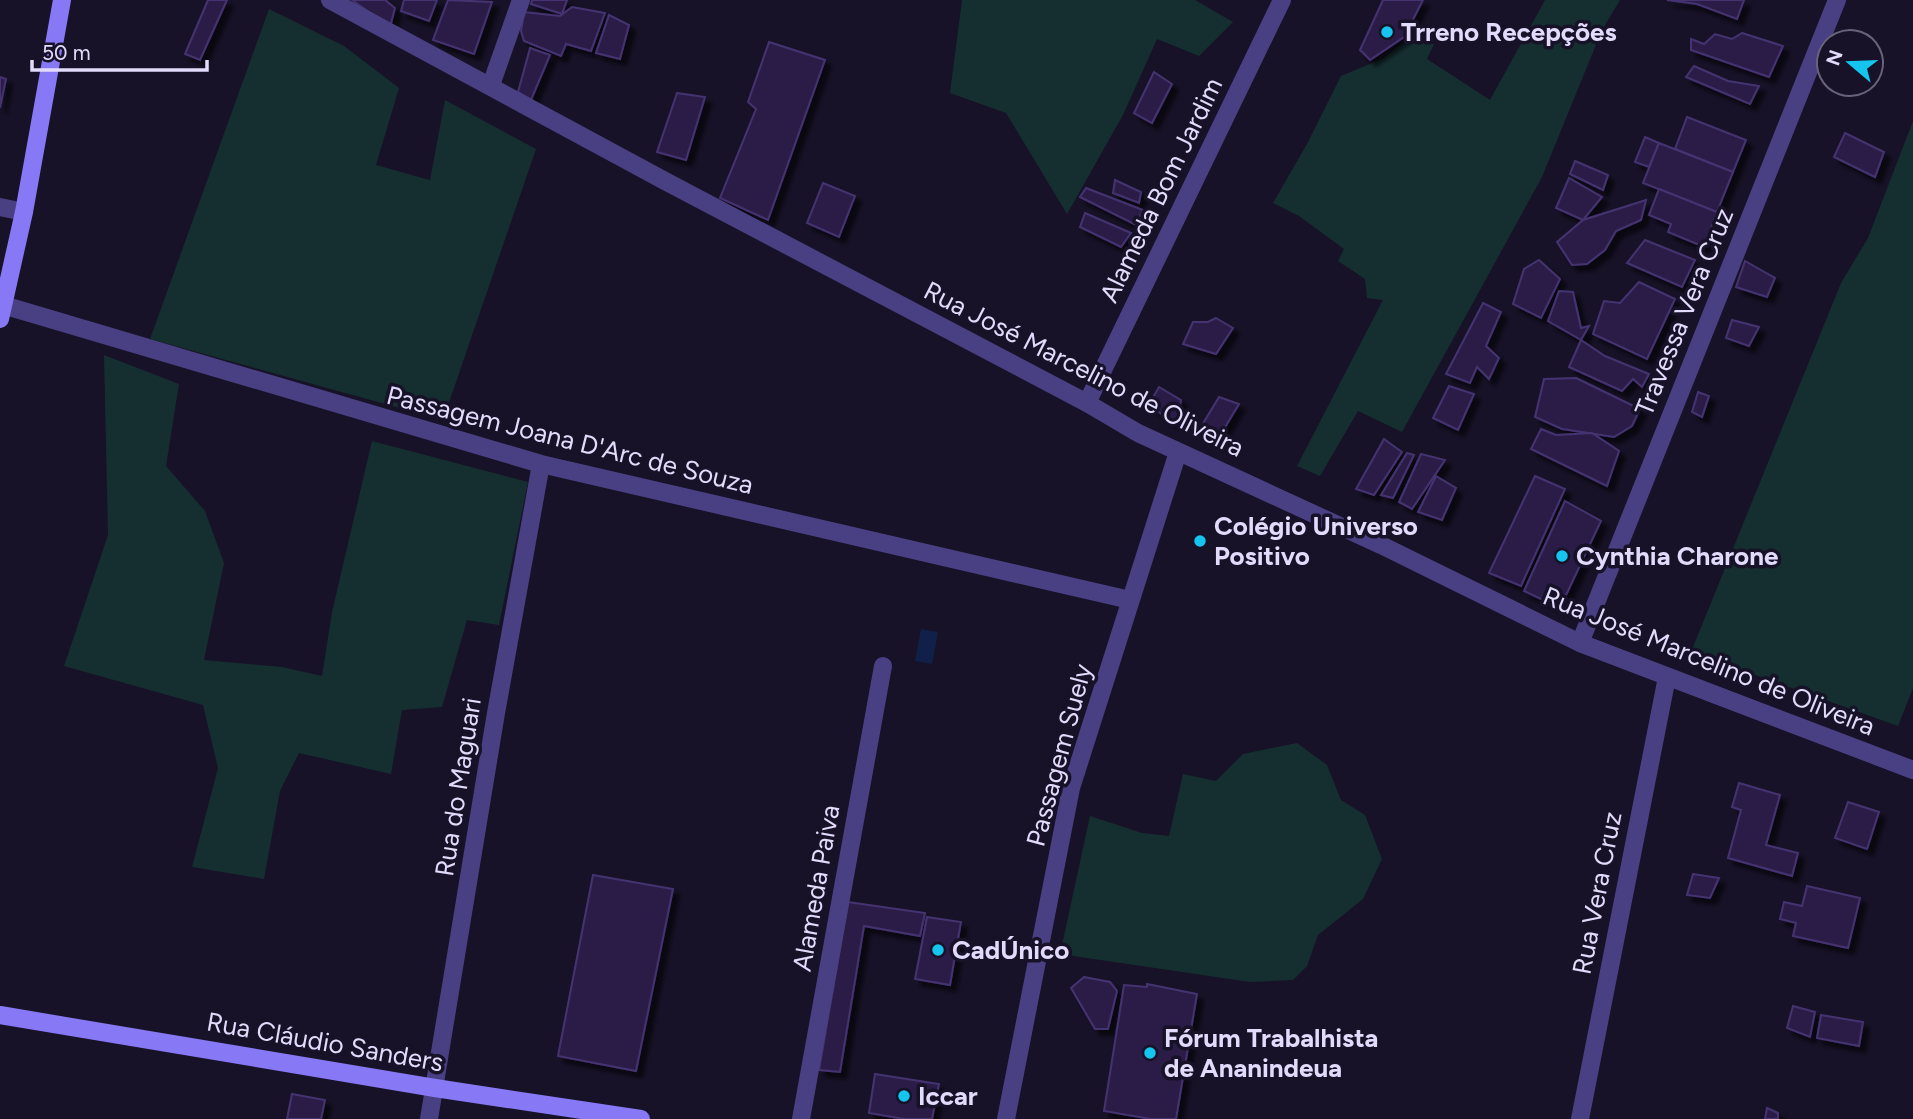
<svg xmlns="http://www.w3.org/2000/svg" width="1913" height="1119" font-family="Figtree,sans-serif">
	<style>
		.green { fill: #152f31 }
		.water { fill: #112048 }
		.building { fill: #2b1f47; stroke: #453371; stroke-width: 2; filter: url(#shadow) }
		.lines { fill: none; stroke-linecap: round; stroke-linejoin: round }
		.minor { stroke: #494083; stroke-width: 18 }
		.tertiary { stroke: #494083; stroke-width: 18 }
		.secondary { stroke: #8779f5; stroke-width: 18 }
		.poi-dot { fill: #15c5ee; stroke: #171227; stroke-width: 2.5 }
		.labels { text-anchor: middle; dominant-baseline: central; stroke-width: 7; stroke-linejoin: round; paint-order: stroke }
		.poi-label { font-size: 26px; font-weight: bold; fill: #e2dbfc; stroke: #171227; text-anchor: start }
		.street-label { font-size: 26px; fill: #e2dbfc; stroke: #171227 }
	</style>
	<defs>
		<filter id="shadow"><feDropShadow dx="6" dy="6" stdDeviation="2" flood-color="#0009"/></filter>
	</defs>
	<rect width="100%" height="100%" fill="#171227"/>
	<g class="green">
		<path d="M962,0H1195L1233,22L1199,56L1157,39L1123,115L1067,214L1006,113L950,93Z"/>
		<path d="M1545,0H1620L1602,30L1542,177L1402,432L1358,411L1320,476L1297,466L1383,300L1367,298L1365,279L1338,261L1344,249L1299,216L1273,203L1307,144L1341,76L1382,59L1414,34L1434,44L1427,59L1490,100Z"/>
		<path d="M269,9L344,46L399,88L376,165L430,180L445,100L536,149L443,420L150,339Z"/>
		<path d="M1913,121V688L1898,726L1691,652L1841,283L1868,238Z"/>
		<path d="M104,355L179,384L166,466L205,511L224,563L204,660L282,667L322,676L332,612L372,441L528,482L499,625L467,620L442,707L402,710L391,774L299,753L280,791L264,879L192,867L218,768L203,705L64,666L108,535Z"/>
		<path d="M1297,743L1327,765L1341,800L1365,815L1382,859L1363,899L1318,935L1307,966L1293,980L1250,982L1060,954L1090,816L1142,833L1169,836L1183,774L1216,781L1243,754Z"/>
	</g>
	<path class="water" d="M921,629L938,632L932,664L915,661Z"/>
	<g class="building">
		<path d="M208,0H227L200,60L185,54Z"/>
		<path d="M352,0H385L395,8L390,27Z"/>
		<path d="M404,0H437L429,21L401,11Z"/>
		<path d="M448,0L492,2L474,54L433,40Z"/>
		<path d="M532,0H567L562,14L531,4Z"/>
		<path d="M1383,0H1423L1404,37L1370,60L1360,50Z"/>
		<path d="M1667,0H1744L1737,19L1697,4Z"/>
		<path d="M572,7L605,13L591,51L566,44L561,56L524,41L521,31L524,12L560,16Z"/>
		<path d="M609,15L629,25L620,59L596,53Z"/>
		<path d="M1742,33L1783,46L1769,77L1691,50V39L1704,44L1715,34L1732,39Z"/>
		<path d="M769,42L825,60L768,220L720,198L756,109L748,102Z"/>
		<path d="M530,48L550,55L531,100L518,92Z"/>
		<path d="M1694,66L1728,81L1759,86L1750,104L1686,77Z"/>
		<path d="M1154,72L1172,84L1152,123L1134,113Z"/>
		<path d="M0,77L6,79L0,108Z"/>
		<path d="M677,93L705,97L686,160L657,152Z"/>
		<path d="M1687,117L1746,140L1733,172L1675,149Z"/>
		<path d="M1845,133L1884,152L1875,177L1834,157Z"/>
		<path d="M1645,137L1659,143L1649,167L1635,162Z"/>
		<path d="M1659,143L1733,172L1717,212L1643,183Z"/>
		<path d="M1575,161L1608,175L1603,190L1570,174Z"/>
		<path d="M1569,178L1602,197L1583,220L1556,208Z"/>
		<path d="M1115,180L1141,192L1139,203L1113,193Z"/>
		<path d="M823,183L855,196L839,237L807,223Z"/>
		<path d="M1086,188L1143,210L1136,225L1080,197Z"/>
		<path d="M1659,189L1717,212L1704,247L1668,232L1671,224L1649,215Z"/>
		<path d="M1646,200L1641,220L1616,231L1605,250L1587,264L1572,265L1557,242L1583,220Z"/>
		<path d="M1085,213L1131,233L1121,247L1080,227Z"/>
		<path d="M1645,240L1695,260L1682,287L1627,263Z"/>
		<path d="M1539,260L1560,279L1541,318L1513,304L1524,269Z"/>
		<path d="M1745,261L1775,278L1767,297L1736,287Z"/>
		<path d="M1639,282L1675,299L1647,359L1593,334L1604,301L1620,303Z"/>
		<path d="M1559,291L1573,292L1581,328L1589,326L1581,340L1548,321Z"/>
		<path d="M1483,303L1501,312L1486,346L1499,358L1489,379L1477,367L1470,383L1446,374Z"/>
		<path d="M1216,318L1233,328L1216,354L1183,344L1193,322H1208Z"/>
		<path d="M1732,320L1759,327L1749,346L1726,338Z"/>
		<path d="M1581,340L1605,356L1649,374L1642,387L1633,379L1622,391L1569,367Z"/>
		<path d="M1576,378L1640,409L1632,426L1614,437L1562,429L1535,417L1544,379Z"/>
		<path d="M1449,386L1474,394L1458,430L1433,418Z"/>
		<path d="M1159,387L1181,400L1179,415L1171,422L1149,404Z"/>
		<path d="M1698,392L1709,396L1702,417L1692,412Z"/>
		<path d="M1219,397L1239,404L1218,439L1199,430Z"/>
		<path d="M1541,429L1556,435L1592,433L1619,451L1607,486L1531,449Z"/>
		<path d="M1384,439L1402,452L1374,495L1356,489Z"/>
		<path d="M1407,453L1414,455L1393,498L1381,495Z"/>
		<path d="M1421,454L1445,460L1412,509L1399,502Z"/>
		<path d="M1436,476L1456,488L1442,520L1418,512Z"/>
		<path d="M1535,476L1565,489L1521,586L1489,573Z"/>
		<path d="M1565,501L1601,521L1560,608L1524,591Z"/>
		<path d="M1739,783L1780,795L1766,845L1798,853L1792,876L1728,858L1741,810L1732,807Z"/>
		<path d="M1848,802L1879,812L1867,849L1835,838Z"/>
		<path d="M1693,874L1719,878L1710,898L1687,895Z"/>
		<path d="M593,875L673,889L636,1071L558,1056Z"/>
		<path d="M1807,886L1860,898L1848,948L1793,936L1796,923L1780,919L1784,902L1802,906Z"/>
		<path d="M848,902L925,913L920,936L864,926L840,1072L819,1070Z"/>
		<path d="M927,917L961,922L950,985L915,979Z"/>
		<path d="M1084,977L1110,982L1117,991L1108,1029H1095L1071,988Z"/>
		<path d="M1147,984L1197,994L1176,1119H1151L1104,1111L1124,985L1147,987Z"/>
		<path d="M1793,1006L1815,1012L1810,1037L1787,1028Z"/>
		<path d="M1821,1015L1863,1022L1859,1046L1817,1038Z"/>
		<path d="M875,1074L939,1084L932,1119H904L869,1113Z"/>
		<path d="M292,1094L325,1100L321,1119H287Z"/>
		<path d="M1767,1108L1778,1113V1119H1765Z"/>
	</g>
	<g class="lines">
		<g class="minor">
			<path d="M491,85L521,0"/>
			<path d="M0,207L24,212"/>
			<path d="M3,305L541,464L1130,600"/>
			<path d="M1087,403L1282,0"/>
			<path d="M1580,643L1837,0"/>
			<path d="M429,1119L496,713L541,464"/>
			<path d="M801,1119L883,666"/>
			<path d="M1006,1119L1071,788L1178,452"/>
			<path d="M1580,1119L1667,677"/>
		</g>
		<path class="tertiary" d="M330,0L665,181L1087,403L1138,433L1381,545L1580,643L1913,770"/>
		<g class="secondary">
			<path d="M0,319L24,212L62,0"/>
			<path d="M0,1015L435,1088L641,1119"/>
		</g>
	</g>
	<g class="poi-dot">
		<circle cx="1387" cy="32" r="7"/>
		<circle cx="1200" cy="541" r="7"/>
		<circle cx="1562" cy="556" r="7"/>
		<circle cx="938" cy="950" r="7"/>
		<circle cx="1150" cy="1053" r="7"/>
		<circle cx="904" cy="1096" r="7"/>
	</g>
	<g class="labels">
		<g class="poi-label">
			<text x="1401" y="32">Trreno Recepções</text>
			<text x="1214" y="526">Colégio Universo<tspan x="1214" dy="30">Positivo</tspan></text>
			<text x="1576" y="556">Cynthia Charone</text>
			<text x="952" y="950">CadÚnico</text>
			<text x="1164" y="1038">Fórum Trabalhista<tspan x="1164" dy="30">de Ananindeua</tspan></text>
			<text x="918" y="1096">Iccar</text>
		</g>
		<g class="street-label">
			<text transform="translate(1161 190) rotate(-64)">Alameda Bom Jardim</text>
			<text transform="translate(1684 312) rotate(-68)">Travessa Vera Cruz</text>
			<text transform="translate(1084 369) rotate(27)">Rua José Marcelino de Oliveira</text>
			<text transform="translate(570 440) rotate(14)">Passagem Joana D'Arc de Souza</text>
			<text transform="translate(1709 661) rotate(22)">Rua José Marcelino de Oliveira</text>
			<text transform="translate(1059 755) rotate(-75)">Passagem Suely</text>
			<text transform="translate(458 787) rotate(-81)">Rua do Maguari</text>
			<text transform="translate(816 888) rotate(-80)">Alameda Paiva</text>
			<text transform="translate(1597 893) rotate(-79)">Rua Vera Cruz</text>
			<text transform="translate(325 1042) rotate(10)">Rua Cláudio Sanders</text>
		</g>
	</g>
	<g transform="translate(1850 63) rotate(289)"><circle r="33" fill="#171227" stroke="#68627c" stroke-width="2"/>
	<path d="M0-5L12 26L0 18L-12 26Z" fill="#15c5ee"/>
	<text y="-10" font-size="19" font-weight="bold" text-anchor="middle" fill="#e2dbfc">N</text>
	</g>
	<path d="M32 60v10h175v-10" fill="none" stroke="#e2dbfc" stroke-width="3.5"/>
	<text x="42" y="60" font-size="21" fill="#e2dbfc" stroke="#171227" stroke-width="5" paint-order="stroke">50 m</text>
</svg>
